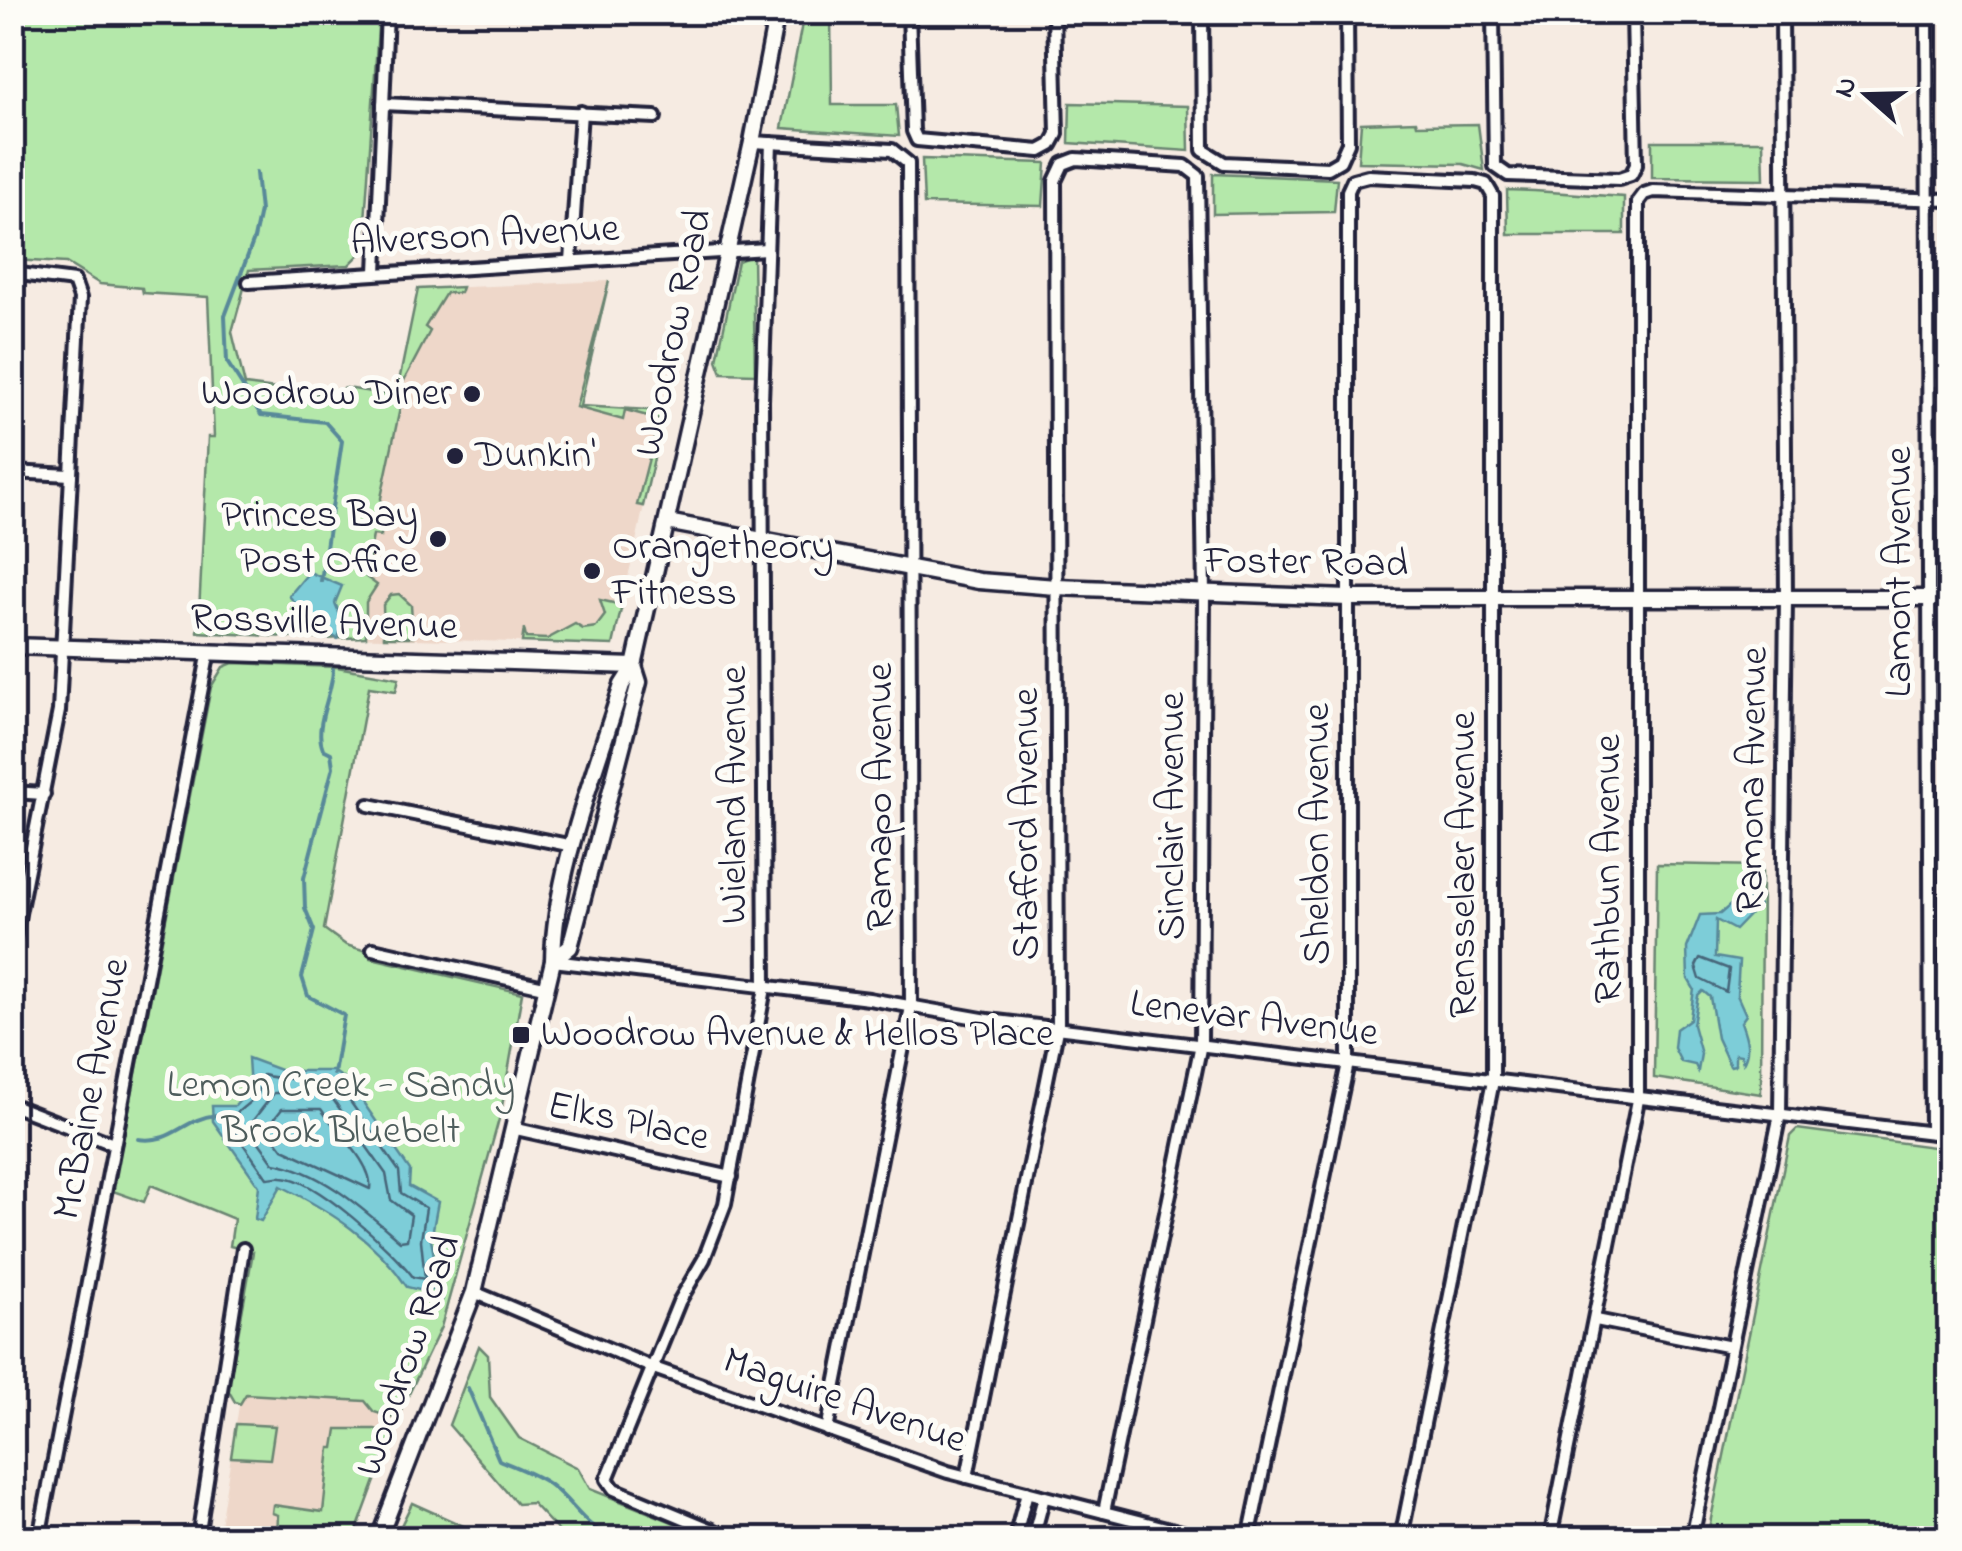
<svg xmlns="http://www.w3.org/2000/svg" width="1962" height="1551" font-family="'Indie Flower',sans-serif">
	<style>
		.built { fill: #eed7c9 }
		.green { fill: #b4e8aa; stroke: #6b8572; stroke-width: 2.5 }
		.water { fill: #7dcdd8; stroke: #598999; stroke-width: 2.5 }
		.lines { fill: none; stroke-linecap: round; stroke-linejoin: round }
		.shore { stroke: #46667a; stroke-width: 2.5 }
		.stream { stroke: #598999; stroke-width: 4 }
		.street-casing { stroke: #22223b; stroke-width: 18 }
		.secondary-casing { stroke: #22223b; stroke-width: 21 }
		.street { stroke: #fdfcf7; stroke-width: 10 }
		.secondary { stroke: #fdfcf7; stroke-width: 14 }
		.poi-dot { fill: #22223b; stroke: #fdfcf7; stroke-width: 4 }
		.labels { text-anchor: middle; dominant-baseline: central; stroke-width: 10; stroke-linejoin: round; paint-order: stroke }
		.street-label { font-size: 40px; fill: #22223b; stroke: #fdfcf7 }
		.poi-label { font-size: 40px; fill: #22223b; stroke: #fdfcf7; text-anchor: start }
		.park-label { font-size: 40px; fill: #4e5d5c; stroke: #fdfcf7 }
	</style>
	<rect width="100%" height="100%" fill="#f6ebe2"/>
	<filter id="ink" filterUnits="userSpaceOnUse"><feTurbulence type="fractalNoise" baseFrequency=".01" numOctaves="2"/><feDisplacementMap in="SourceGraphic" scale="20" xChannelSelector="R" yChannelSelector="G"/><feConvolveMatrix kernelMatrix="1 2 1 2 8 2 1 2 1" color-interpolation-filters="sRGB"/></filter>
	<g filter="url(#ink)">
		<g class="built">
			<path d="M609,281L580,406L665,411L613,645L349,637L418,289Z"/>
			<path d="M241,1393L401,1402L403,1412L354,1538H218Z"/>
		</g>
		<g class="green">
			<path d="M13,13H379L363,251L349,265L249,270L232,332L245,385L315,394L347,388L396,396L418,289L462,287L460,293H446L425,327L430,331L399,390L403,394L381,498V536L373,535L366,577L377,585L366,602V637L323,639L198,632L208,437H214L208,297L143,293L142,288L100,284L66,263L13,260Z"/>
			<path d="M804,13H831L832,105H896L899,136L782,128Z"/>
			<path d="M1070,103L1188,106L1189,151L1069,143Z"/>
			<path d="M1416,121L1417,125L1478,124L1484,170L1463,164L1358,162L1361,123Z"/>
			<path d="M1652,141H1763L1764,179L1652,178Z"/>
			<path d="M922,159L1046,163L1043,206L924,204Z"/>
			<path d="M1213,174L1337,179L1334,212L1213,214Z"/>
			<path d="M1534,191L1624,197V234H1508L1507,190Z"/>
			<path d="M753,255L755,374L722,373L717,360L738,261Z"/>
			<path d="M609,281L580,406L665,411L643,506L637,505L659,419L625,410L623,420L576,407Z"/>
			<path d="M399,594L411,605L413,637H384L383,605L391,595Z"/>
			<path d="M600,600L622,605L613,645L522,642L524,629L526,638L547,639L575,624L583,629L596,627L605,615Z"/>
			<path d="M233,663L337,667L399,678L396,691L369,687L324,929L346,945L370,952L371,958L522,993L501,1112L441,1327L397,1419L374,1412L365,1401L246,1394L240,1404L235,1402L228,1390L253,1252L230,1246L234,1219L151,1185L144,1202L110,1190L123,1141L211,687L223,667Z"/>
			<path d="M1657,864L1762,866L1761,1094L1654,1078Z"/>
			<path d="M1797,1129L1949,1149V1538H1707L1790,1136Z"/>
			<path d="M479,1346L488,1355L490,1397L519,1438L578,1468L590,1489L712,1538H565L532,1503L517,1504L449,1425Z"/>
			<path d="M236,1424L275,1426L270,1459L231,1457Z"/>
			<path d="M337,1429H375L392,1435L354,1538H277L278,1515L272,1513L273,1505L323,1512L330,1448H334Z"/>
			<path d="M412,1503L490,1538H395Z"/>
		</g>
		<g class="water">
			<path d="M309,572L342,586L335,603L343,622L338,639L317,627L289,596Z"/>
			<path d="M1754,899L1759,905L1735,930L1716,920L1715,957L1739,961L1737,995L1746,1015L1741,1022C1746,1036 1751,1049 1743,1063L1741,1055L1735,1054V1065L1730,1066L1717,1038L1710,997L1703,991L1698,996L1693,1025L1701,1054L1698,1071L1695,1065L1681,1062L1674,1048L1676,1029L1690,1019L1694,989L1688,979L1687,948L1700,915L1720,914L1735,901Z"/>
			<path d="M248,1058L283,1071H333L349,1082L410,1170L409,1186L438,1202L431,1240L440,1286L427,1292L407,1287C376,1240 330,1211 281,1186L261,1221L255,1219L259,1186L213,1121L212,1106H235L250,1089Z"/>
		</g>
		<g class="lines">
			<g class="shore">
				<path d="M1700,958L1729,969L1726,992L1700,979L1696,966Z"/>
				<path d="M263,1075C289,1083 319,1074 342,1090L399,1171L401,1193L426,1208L421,1240L425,1279L413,1277C394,1251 315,1178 282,1177C277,1176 272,1178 267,1178L227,1121L257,1096Z"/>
				<path d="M274,1093H324L332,1098L386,1174L391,1200L411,1215L407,1240L400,1241C364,1210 322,1171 274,1163L248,1127Z"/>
				<path d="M282,1109H321C335,1130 374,1164 370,1189L283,1149L267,1128Z"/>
			</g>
			<g class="stream">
				<path d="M256,173L260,211L254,239L225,316L227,362L261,415L325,422L342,441L321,581"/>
				<path d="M333,669C333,694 313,726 323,749L331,753L333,767L304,878L305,908L314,930L302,977L308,996L344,1015L334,1074"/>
				<path d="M138,1139C174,1144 182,1119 216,1115"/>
				<path d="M433,1285L442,1299"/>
				<path d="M468,1388L499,1460C515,1467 535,1474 549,1484C574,1502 583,1528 615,1538"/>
			</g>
			<g class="street-casing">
				<g id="street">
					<path d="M909,12L913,131L917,140L1040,151L1051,145L1057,134L1054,12"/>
					<path d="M1202,12L1203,150L1224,163L1328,168L1340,161L1348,143L1347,12"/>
					<path d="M1493,12L1495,166L1508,175L1619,179L1631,175L1636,165L1633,12"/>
					<path d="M1927,12L1931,1132"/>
					<path d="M383,104L655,117"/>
					<path d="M752,142L892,150L908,163L911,1007L827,1430"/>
					<path d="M571,261L581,112"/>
					<path d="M376,272L387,12"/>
					<path d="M12,273L74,281L80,298L59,711L12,949"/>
					<path d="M249,282L766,249"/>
					<path d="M12,472L71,475"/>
					<path d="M12,792L44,794"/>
					<path d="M369,805L573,846"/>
					<path d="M373,949L544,987"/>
					<path d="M553,961L869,999L988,1020L1950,1135"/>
					<path d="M12,1105L113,1144"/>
					<path d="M512,1128L731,1177"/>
					<path d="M474,1292L651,1367L948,1472L1205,1538"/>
					<path d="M1596,1320L1731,1347"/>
					<path d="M967,1477L1058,1025L1055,181L1063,164L1076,159L1185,166L1198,176L1204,595L1201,1044L1104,1512"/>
					<path d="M39,1538L209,651"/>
					<path d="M198,1538L243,1249"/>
					<path d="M732,1538L614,1489L607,1479L679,1302L704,1259L725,1204L765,988L762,401L771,143"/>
					<path d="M1015,1538L1027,1492"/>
					<path d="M1033,1538L1044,1497"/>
					<path d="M1249,1538L1348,1063V191L1353,180L1368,176L1475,181L1486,184L1493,196V1081L1401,1538"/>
					<path d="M1550,1538L1638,1100V202L1644,194L1653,191L1950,200"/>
					<path d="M1692,1538L1780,1114L1786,598L1782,12"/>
				</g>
			</g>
			<g class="secondary-casing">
				<g id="secondary">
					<path d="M667,522L979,581L1056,587L1348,598H1950"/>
					<path d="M12,646L634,666"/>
					<path d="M553,961L570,947L639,682L634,666"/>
					<path d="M379,1538L474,1292L553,961C554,873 596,770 622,685L634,666L752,142L777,12"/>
				</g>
			</g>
			<use href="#street" class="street"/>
			<use href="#secondary" class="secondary"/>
		</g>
	</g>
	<g class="poi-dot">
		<circle cx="472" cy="394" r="10"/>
		<circle cx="455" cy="456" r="10"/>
		<circle cx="438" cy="539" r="10"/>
		<circle cx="592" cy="571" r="10"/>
		<rect x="511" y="1025" width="20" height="20" rx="5"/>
	</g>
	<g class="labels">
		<g class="street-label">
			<text transform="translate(485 237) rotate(-3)">Alverson Avenue</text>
			<text transform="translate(675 333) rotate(-78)">Woodrow Road</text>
			<text transform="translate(1306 564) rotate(1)">Foster Road</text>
			<text transform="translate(1900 572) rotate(-90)">Lamont Avenue</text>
			<text transform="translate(324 624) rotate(2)">Rossville Avenue</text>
			<text transform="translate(1754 780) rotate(-89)">Ramona Avenue</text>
			<text transform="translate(735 795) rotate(-90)">Wieland Avenue</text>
			<text transform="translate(881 797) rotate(-90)">Ramapo Avenue</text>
			<text transform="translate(1173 816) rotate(-90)">Sinclair Avenue</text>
			<text transform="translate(1027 824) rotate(-90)">Stafford Avenue</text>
			<text transform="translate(1318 834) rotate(-90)">Sheldon Avenue</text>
			<text transform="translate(1464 865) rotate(-90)">Rensselaer Avenue</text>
			<text transform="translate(1609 869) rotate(-90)">Rathbun Avenue</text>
			<text transform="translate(1254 1020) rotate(7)">Lenevar Avenue</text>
			<text transform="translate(93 1089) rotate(-79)">McBaine Avenue</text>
			<text transform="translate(628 1123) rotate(12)">Elks Place</text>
			<text transform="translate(410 1356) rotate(-71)">Woodrow Road</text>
			<text transform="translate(844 1402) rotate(19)">Maguire Avenue</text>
		</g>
		<g class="poi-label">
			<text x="452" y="394" text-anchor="end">Woodrow Diner</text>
			<text x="475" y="456">Dunkin'</text>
			<text x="418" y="516" text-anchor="end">Princes Bay<tspan x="418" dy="46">Post Office</tspan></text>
			<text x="612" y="548">Orangetheory<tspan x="612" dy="46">Fitness</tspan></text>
			<text x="541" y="1035">Woodrow Avenue &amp; Hellos Place</text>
		</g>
		<g class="park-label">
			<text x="341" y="1086">Lemon Creek - Sandy<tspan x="341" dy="46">Brook Bluebelt</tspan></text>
		</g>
	</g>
	<rect width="1962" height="1551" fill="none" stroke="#fdfcf7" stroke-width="50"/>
	<rect x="25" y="25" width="1912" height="1501" fill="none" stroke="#22223b" stroke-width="4" filter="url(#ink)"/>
	<g transform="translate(1867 95) rotate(290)" stroke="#fdfcf7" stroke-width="8" paint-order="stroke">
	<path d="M0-8L18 38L0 25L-18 38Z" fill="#22223b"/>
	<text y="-15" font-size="28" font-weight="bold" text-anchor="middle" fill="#22223b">N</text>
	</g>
</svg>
